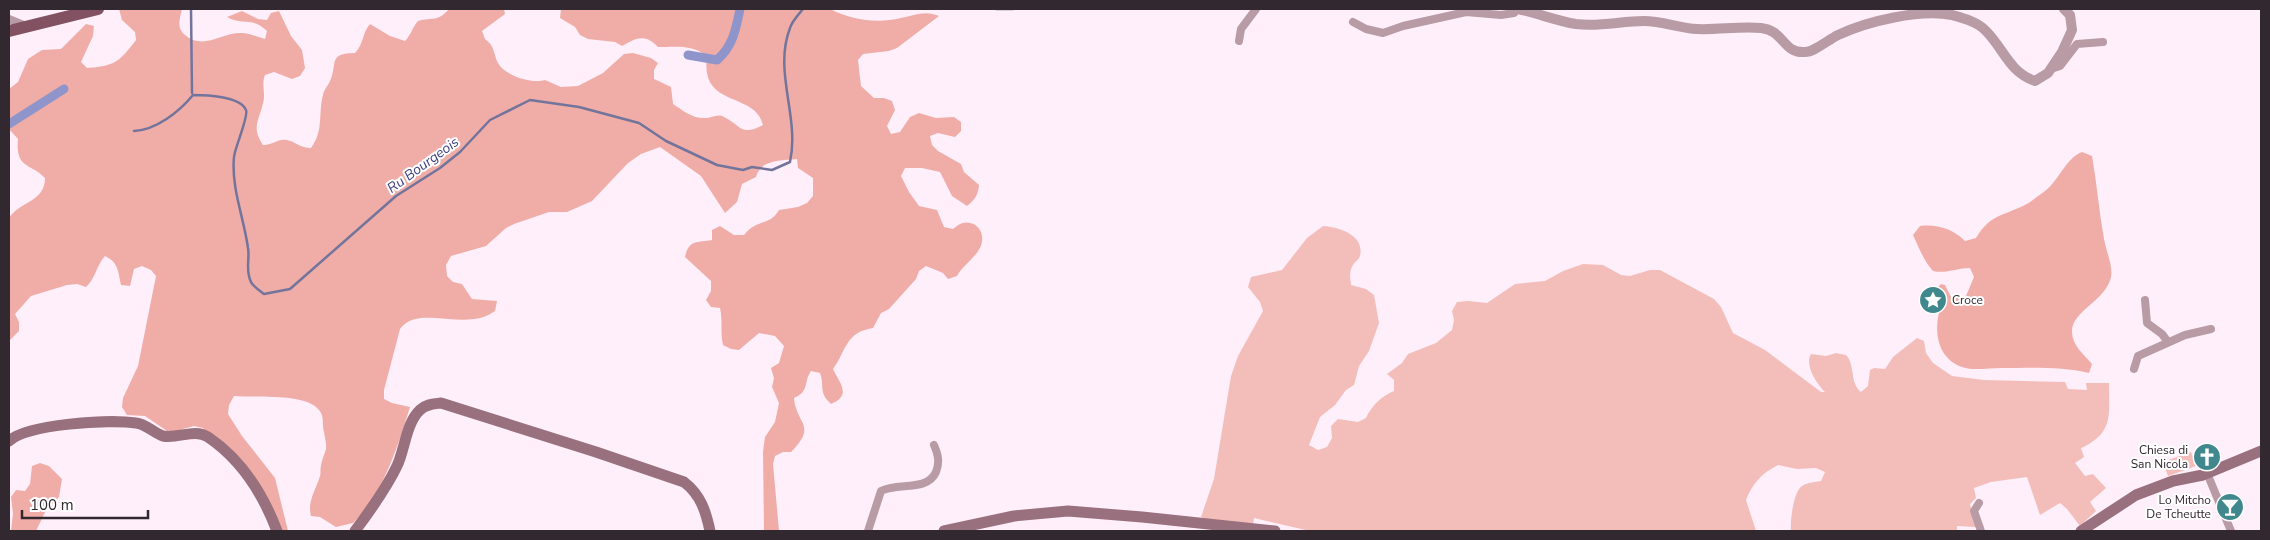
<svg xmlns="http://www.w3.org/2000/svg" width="2270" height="540" font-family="'Nunito Sans',sans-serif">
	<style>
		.green { fill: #f3beb9 }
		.forest { fill: #f0ada7 }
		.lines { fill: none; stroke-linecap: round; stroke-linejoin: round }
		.stream { stroke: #73749c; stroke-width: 2.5 }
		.canal { stroke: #8f94ca; stroke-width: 9 }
		.minor { stroke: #b89ba4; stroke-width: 8 }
		.tertiary { stroke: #b89ba4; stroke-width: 10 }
		.secondary { stroke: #99707d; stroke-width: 11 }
		.primary { stroke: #825262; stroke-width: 12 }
		.labels { text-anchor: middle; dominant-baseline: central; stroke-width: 4; stroke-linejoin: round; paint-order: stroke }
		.poi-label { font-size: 12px; fill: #312830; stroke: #fff; text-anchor: end }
		.water-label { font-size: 14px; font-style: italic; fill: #3f4083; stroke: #fff }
	</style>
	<rect width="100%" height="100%" fill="#feeffb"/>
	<g class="green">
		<path d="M1323,226C1339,227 1365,235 1360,256C1358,261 1355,261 1353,265C1349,271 1350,278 1351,285L1366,289L1374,295L1379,323L1369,351L1359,366L1354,385L1346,390L1335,405L1320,417L1309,445L1318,450L1327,447L1332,438L1331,426L1338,419L1358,422L1366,418C1372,405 1382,396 1394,391V380L1387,374L1402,363L1408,354L1436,343L1452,330L1454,320L1452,311L1457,302L1468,301L1487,303L1515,284L1545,281L1563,271L1583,264L1603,265L1621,275L1630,276L1650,270H1660L1714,299L1721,307L1733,333L1765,350L1821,392H1825C1817,384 1804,365 1811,354L1826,356L1836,353L1846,355C1856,366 1849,382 1861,392L1868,386L1870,370L1874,368L1885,369L1893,357L1917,338L1924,341L1926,353L1933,363L1952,376L1984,380L2065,382L2068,389L2087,390L2086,383H2109C2109,415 2114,433 2081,448L2084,457L2075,463L2085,476L2093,474L2106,488L2090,502L2096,511L2080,526L2067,509L2060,503L2040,515L2027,477L1991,482L1974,488L1976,498L1970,504L1976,527L1957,526V531H1791C1790,522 1793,492 1802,486C1806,483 1815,482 1821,481L1825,472L1816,468L1797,469L1778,465C1762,473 1752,484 1746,500L1756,531H1310L1254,518L1253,525L1207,520L1201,517L1214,479L1231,376L1238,356L1263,311L1260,302L1248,287L1251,277L1282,270L1307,238Z"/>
		<path d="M2191,452L2196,466L2168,476L2163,462Z"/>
	</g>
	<g class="forest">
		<path d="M119,9H182C180,18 176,28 185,35C204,51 221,32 242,33C249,33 257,37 265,39L267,31C252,16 242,26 227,17L242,11L258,19L267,20L271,13L279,11L291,36L302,50L305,68L300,76L292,79L274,72L265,75C261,85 266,93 263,103C259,121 251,127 263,145C272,145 279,138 287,140C296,142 300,148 311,148C324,131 318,113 323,95C324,89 328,86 330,81C338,64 327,53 355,53C364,44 362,33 370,24L390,36L405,41C411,35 412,28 418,21C433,17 438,22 449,9H504L505,14L482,31L485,39C495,46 493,53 498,63C505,76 532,84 545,80L561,87L578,86L603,73L624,54L633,53L651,58L658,63L654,70V79L671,87L673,104C682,110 693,119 705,118C712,118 718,113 724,117C741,125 740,137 763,125C755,91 700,109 707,57C695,44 674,47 658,47C645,33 636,38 622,46L615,42L588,39L580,35L575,27L560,18L561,9H830C852,20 877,24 901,18C915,15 925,10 939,16L897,48L889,51L863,54L858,60L861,86L874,98H884L892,101L895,110L887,126L891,134L900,132L910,117L919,113L936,118L954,117L961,122V131L955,137L938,133L930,136L932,145L938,151L961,164L964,172L979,185C978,195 975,200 967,206L952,196L940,172L922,168H905L901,176L909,192L919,206L937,210L944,227L953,229C958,225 963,221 970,223C975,224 977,226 980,230C990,250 964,262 957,276L948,279L943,273L926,266L919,271L916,279L889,309L881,313L873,328C845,332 846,352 833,369C840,384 852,395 831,404C818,392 825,387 820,373L811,371C803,383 810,391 794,398C796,424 818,425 791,452H783L775,456L773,464L779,531H764L763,452L765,437L775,422L779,403L772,387L774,378L771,368L779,363L784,346L775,336L759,333L739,350L731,349L723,345C720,332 723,321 720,308L711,307L706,300L711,291V281L685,257C689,239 697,243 712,240V230L720,226L734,235H744C757,218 769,227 779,210L798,207L807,203L813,196V178L798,168L797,159C780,161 761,159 756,177L742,184L737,202L725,213L701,176L660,147L641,154L628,163L592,201L567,212H549L514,224L506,228L486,246L451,256L446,265L447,276L453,282L462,284L472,299L497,301L495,311C466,333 418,303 400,329L384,390V399L392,403L410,407C397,448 384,492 353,523L336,527L320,517L311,516C307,501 316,490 320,476C321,473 320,469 321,465C326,445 328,454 324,432C322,426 324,419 321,413C311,392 255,398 234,396L229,405L228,414L242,436L275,478L288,531H282L274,513L203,428L194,426L176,431H167L145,416L127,415L122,407L123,398L138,366L156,276L151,270L142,266L134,269L130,286L121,285C118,271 118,262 105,256C96,266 96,278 86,287L77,284L67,285L31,296L15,314L19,322V331L9,341V218C20,201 45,202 45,178C31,163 15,169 18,139L9,129V89L18,82L28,59L42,50L61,49L86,24L94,26L93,36L81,62L87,68C115,66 119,62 136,40L135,32L122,20Z"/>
		<path d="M2082,152L2092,156C2097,184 2099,212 2104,239C2106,251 2113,265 2111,277C2106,301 2071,311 2072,332C2072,345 2084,355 2092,364L2089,373C2061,366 2029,368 2001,368C1988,368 1974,371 1962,367C1936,358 1933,328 1941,306L1935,298V290L1941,284L1945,285L1951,297L1966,296L1974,277L1970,268C1956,268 1947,274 1933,271C1924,261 1919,248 1913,235L1920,226C1937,224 1953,229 1965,241L1976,238C1989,216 2001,216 2023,206C2031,202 2038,196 2045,191C2060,179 2066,158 2082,152Z"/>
		<path d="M40,463L49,466L62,479L59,497L46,510L36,531H11L13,514L11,497L16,490L25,491L30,484L32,466Z"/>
	</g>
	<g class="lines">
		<g class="stream">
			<path d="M191,9L192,93"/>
			<path d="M996,9H1013"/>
			<path d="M134,131C156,130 179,112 193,95C205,95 240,96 246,110C249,116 235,147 234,157C231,188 244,218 248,248C250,259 245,270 251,282C253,286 260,291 264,294L290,289L396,196L440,168L460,152L490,120L530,100L579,107L639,123L666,141L717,165L743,170L752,167L772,170L790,162C800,117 773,72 790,28C792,21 799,14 803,9"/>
		</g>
		<g class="canal">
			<path d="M688,55L717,60C733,46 736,29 740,9"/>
			<path d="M9,124L64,89"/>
		</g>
		<g class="minor">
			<path d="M9,19L26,26"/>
			<path d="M1353,22L1366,29L1383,33L1403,26L1466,12L1501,15L1514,13L1517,9"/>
			<path d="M1239,41L1241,29L1256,9"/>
			<path d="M2051,69L2060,66L2077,44L2103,42"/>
			<path d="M2145,300L2147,323L2162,334L2168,342"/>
			<path d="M2134,369L2138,356L2185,335L2211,329"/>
			<path d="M2207,473L2231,531"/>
			<path d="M1979,503L1974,511L1981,531"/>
			<path d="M868,531L881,491C898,482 927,492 936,472C940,462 938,454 934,445"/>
		</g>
		<path class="tertiary" d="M1518,9C1537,13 1557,21 1576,24C1600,27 1621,21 1644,21C1662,21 1679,28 1697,29C1718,30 1740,26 1761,28C1784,30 1783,54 1805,52C1814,52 1828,40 1838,35C1868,21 1919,9 1952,15C1963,18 1978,22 1986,31C2004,49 2009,72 2035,81L2048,73L2062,52L2072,30L2070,15L2064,9"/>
		<g class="secondary">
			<path d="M9,441C27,424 110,419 136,423C146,424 154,433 163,436C178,439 195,428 208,437C242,460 263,494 277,531"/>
			<path d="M355,531C370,511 386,489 397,466C405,449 406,423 420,410C426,404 434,404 441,403L596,452L684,482C701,495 706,512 710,531"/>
			<path d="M944,531L1014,516L1068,511L1142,517L1275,531"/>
			<path d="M2081,531L2136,495L2173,481L2203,475L2261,451"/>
		</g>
		<path class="primary" d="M9,31L98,9"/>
	</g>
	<defs>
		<g id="sight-disc" transform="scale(1.4375)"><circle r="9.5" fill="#40888d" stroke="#fff"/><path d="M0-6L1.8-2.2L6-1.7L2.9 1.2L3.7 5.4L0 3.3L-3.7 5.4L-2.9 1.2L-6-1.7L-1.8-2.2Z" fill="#fff"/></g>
		<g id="church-disc" transform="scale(1.4375)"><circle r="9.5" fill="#40888d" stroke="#fff"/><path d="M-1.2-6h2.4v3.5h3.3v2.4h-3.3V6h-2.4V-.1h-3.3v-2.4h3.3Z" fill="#fff"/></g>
		<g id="bar-disc" transform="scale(1.4375)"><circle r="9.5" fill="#40888d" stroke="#fff"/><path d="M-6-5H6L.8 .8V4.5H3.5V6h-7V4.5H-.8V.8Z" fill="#fff"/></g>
	</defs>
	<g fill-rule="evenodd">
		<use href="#sight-disc" x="1933" y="300"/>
		<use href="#church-disc" x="2207" y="457"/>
		<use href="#bar-disc" x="2230" y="507"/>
	</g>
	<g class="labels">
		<g class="poi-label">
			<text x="1952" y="300" text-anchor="start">Croce</text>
			<text x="2188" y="450">Chiesa di<tspan x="2188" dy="14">San Nicola</tspan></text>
			<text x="2211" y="500">Lo Mitcho<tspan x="2211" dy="14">De Tcheutte</tspan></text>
		</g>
		<g class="water-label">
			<text transform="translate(423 165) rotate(-36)">Ru Bourgeois</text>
		</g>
	</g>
	<rect width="2270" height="540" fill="none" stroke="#312830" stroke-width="20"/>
	<path d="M22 510v8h126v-8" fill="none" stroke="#312830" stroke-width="2.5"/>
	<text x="30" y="510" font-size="15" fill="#312830" stroke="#ffffff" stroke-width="4" paint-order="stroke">100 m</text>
</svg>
